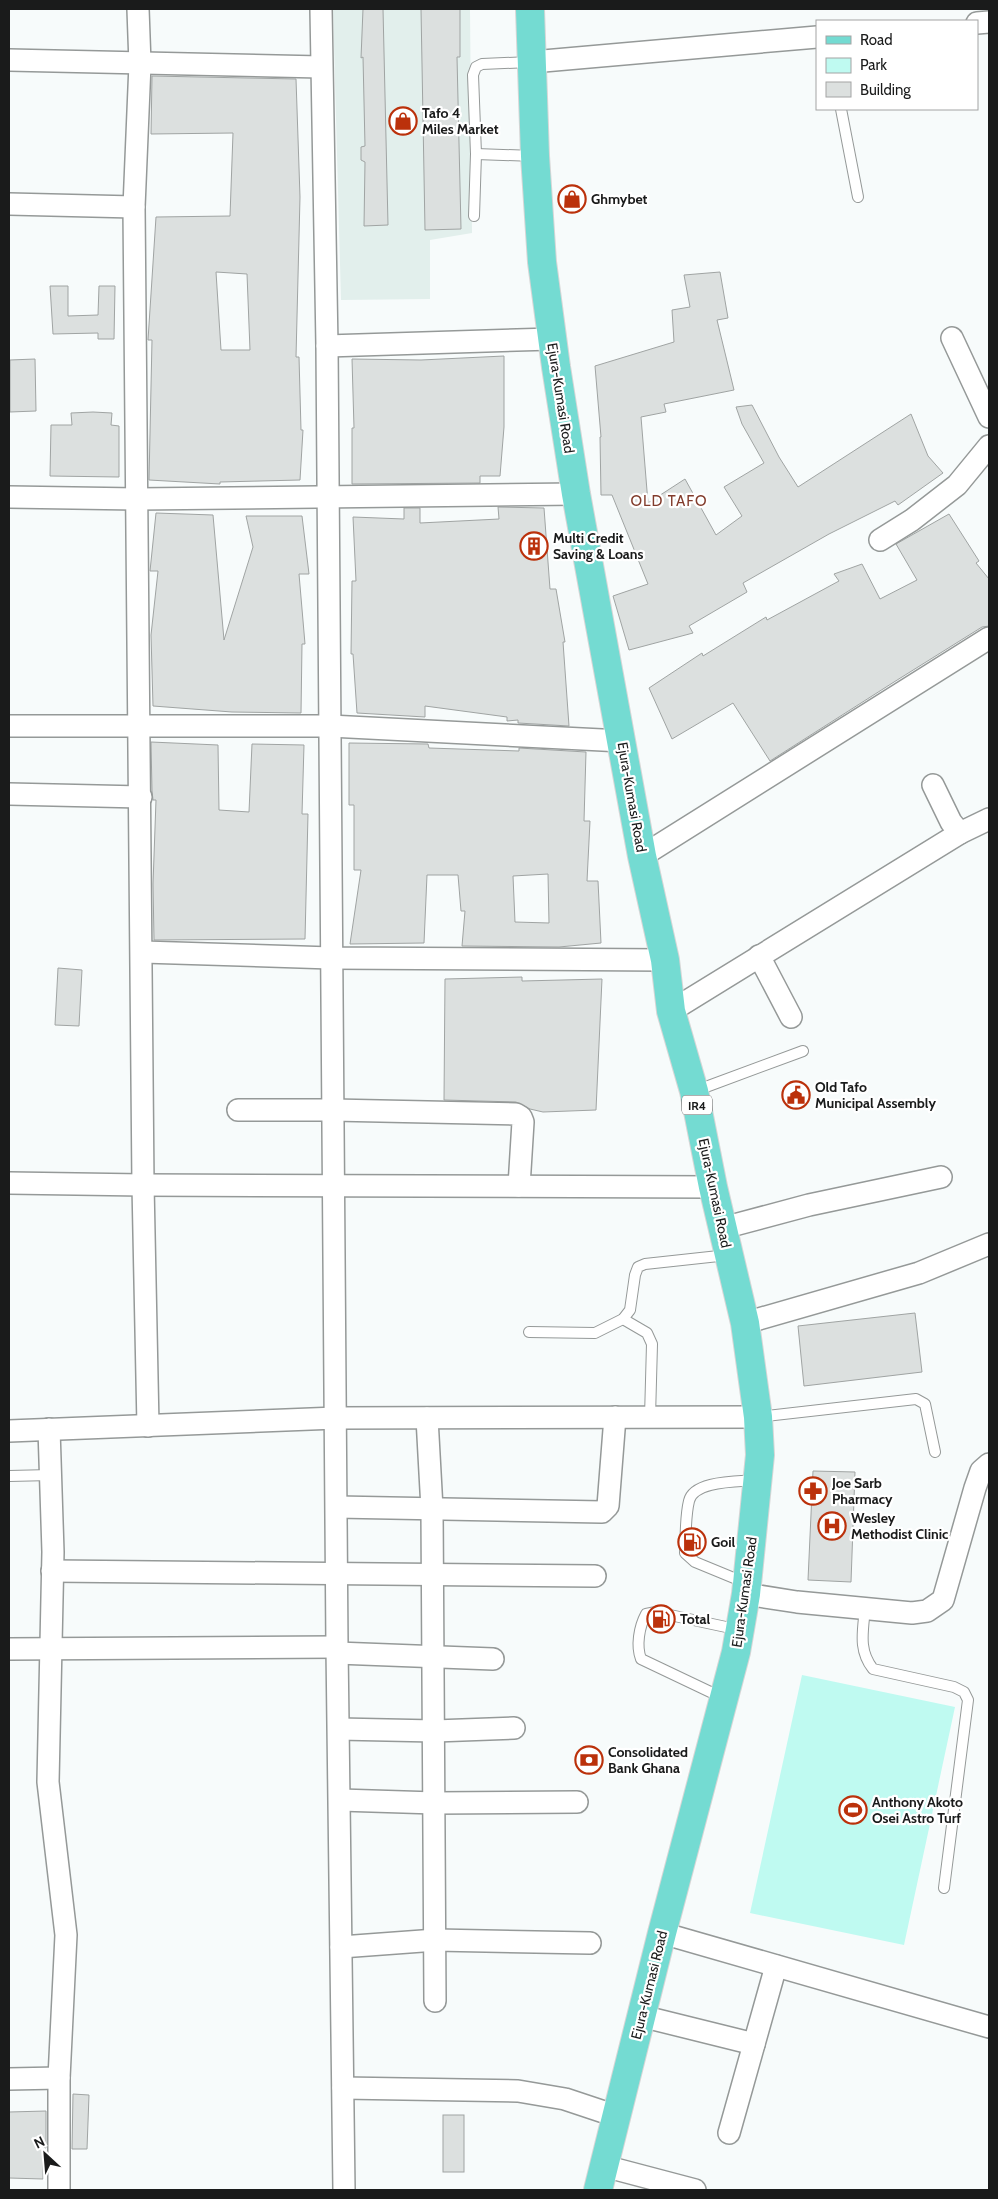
<svg xmlns="http://www.w3.org/2000/svg" width="998" height="2199" font-family="Cabin,sans-serif">
	<style>
		.built { fill: #e2efec }
		.green { fill: #bffaf1 }
		.building { fill: #dce0df; stroke: #a0a4a3; fill-rule: evenodd }
		.lines { fill: none; stroke-linecap: round; stroke-linejoin: round }
		.lane-casing { stroke: #959998; stroke-width: 12 }
		.street-casing { stroke: #959998; stroke-width: 24 }
		.primary-casing { stroke: #d6d6d6; stroke-width: 30 }
		.lane { stroke: #fff; stroke-width: 10 }
		.street { stroke: #fff; stroke-width: 21 }
		.primary { stroke: #74dbd2; stroke-width: 28 }
		.labels { text-anchor: middle; dominant-baseline: central; stroke-width: 4.5; stroke-linejoin: round; paint-order: stroke }
		.shield { fill: #fff; stroke: #5f5f5f; stroke-width: 1 }
		.shield-label { font-size: 12px; font-weight: bold; fill: #1a1b1b }
		.poi-label { font-size: 14px; font-weight: bold; fill: #1a1b1b; stroke: #fff; text-anchor: start }
		.street-label { font-size: 14px; fill: #1a1b1b; stroke: #fff }
		.neighbourhood-label { font-size: 15px; letter-spacing: 1px; fill: #823c2c; stroke: #fff }
	</style>
	<rect width="100%" height="100%" fill="#f7fbfb"/>
	<path class="built" d="M333,9H470L472,233L430,240V299L341,300Z"/>
	<path class="green" d="M802,1675L955,1707L904,1945L750,1913Z"/>
	<g class="building">
		<path d="M363,9H383L388,225L364,226L365,162L361,160V147L365,146L363,57L361,58Z"/>
		<path d="M421,9H460V57H457L461,229L425,230Z"/>
		<path d="M152,76L296,79L300,197L296,357H299L301,430H303L300,480L220,482V484L149,480L152,340H148L156,217L230,216L233,133L151,134ZM216,272L247,274L250,350H221Z"/>
		<path d="M720,272L728,318L717,320L734,390L664,404L666,412L641,417L648,503L685,479L716,535L742,516L724,487L764,463L742,424L736,407L752,405L779,457L798,487L911,414L928,456L943,473L898,505L895,501L829,534L743,583L747,592L689,626L693,633L629,650L613,596L648,584L612,495H601L600,437H601L595,366L674,342L672,310L690,307L684,275Z"/>
		<path d="M50,286H68V316L98,315L99,286H115L114,339H98V333L53,334Z"/>
		<path d="M504,356V427L500,476H480V483L352,484V428H354L352,359L421,360Z"/>
		<path d="M35,359L36,411L10,412V360Z"/>
		<path d="M93,412L112,413L111,425L119,426V477L50,476L51,425H72L71,413Z"/>
		<path d="M498,507L544,508L550,589H556L565,642H563L569,726L518,723V720L507,721V717L425,706V717L357,713L353,654H351L352,581H356L353,517L404,519V508H420V523L499,519Z"/>
		<path d="M156,513L213,515L224,640L253,547L246,516H302L309,574H299L305,644H302L301,713L232,712L153,706L151,635L158,571H150Z"/>
		<path d="M949,514L979,561L976,563L989,579V626L982,627L894,682L770,761L733,703L672,739L649,688L702,653L703,656L766,617L767,620L839,581L834,574L862,564L880,599L917,580L896,544Z"/>
		<path d="M151,742L218,745L219,810L249,812L252,744L304,745L302,814H308L305,939L154,940L153,884L156,800H153L152,791Z"/>
		<path d="M349,743L428,744L429,748L519,751V748L586,752L584,821H590L587,881H598L601,943L559,947L462,946L465,911H461L458,875H427L424,943L350,944L361,870H354V805H349ZM548,874L549,923L515,922L513,876Z"/>
		<path d="M58,968L82,970L79,1026L55,1025Z"/>
		<path d="M522,977V981L602,979L596,1110L543,1112L530,1109L516,1102L444,1100L445,979Z"/>
		<path d="M915,1313L922,1372L804,1386L798,1326Z"/>
		<path d="M813,1471L855,1472L851,1582L808,1580Z"/>
		<path d="M73,2094L89,2095L87,2149H72Z"/>
		<path d="M46,2111V2148L43,2147V2179L9,2178V2112Z"/>
		<rect x="443" y="2115" width="21" height="57"/>
	</g>
	<g class="lines">
		<g class="lane-casing">
			<g id="lane">
				<path d="M841,109L858,197"/>
				<path d="M476,154L534,156"/>
				<path d="M474,216L476,154L473,75L476,67L482,64L530,62"/>
				<path d="M695,1091L803,1051"/>
				<path d="M623,1319L647,1333L652,1344L650,1417"/>
				<path d="M529,1332L595,1333L623,1319L630,1310L635,1275L638,1267L645,1264L728,1255"/>
				<path d="M758,1417L916,1399L925,1404L935,1452"/>
				<path d="M9,1476L51,1475"/>
				<path d="M746,1583L695,1562L685,1553C686,1536 685,1517 689,1501C694,1480 739,1482 757,1480"/>
				<path d="M865,1608C863,1631 858,1650 873,1669L954,1687L964,1692L968,1700L944,1888"/>
				<path d="M723,1698L641,1659C636,1646 639,1627 646,1614L656,1612L740,1630"/>
			</g>
		</g>
		<g class="street-casing">
			<g id="street">
				<path d="M138,9L140,64L134,207L143,1185L148,1426"/>
				<path d="M321,9L327,346L337,1647L344,2190"/>
				<path d="M977,23L989,22"/>
				<path d="M9,60L321,67"/>
				<path d="M532,62L817,37"/>
				<path d="M9,204L134,207"/>
				<path d="M952,338L989,417"/>
				<path d="M327,346L552,339"/>
				<path d="M9,497L137,499L576,494"/>
				<path d="M880,540L912,520L957,485L989,446"/>
				<path d="M9,726H330L622,741"/>
				<path d="M933,785L951,822L960,833L989,819"/>
				<path d="M9,794L141,797"/>
				<path d="M642,856L989,638"/>
				<path d="M143,952L331,958L665,960"/>
				<path d="M759,956L791,1017"/>
				<path d="M671,1011L960,833"/>
				<path d="M238,1110H333L516,1114L521,1117L523,1122L519,1186"/>
				<path d="M9,1183L143,1185L713,1187"/>
				<path d="M723,1228L809,1205L941,1177"/>
				<path d="M745,1323L919,1273L989,1244"/>
				<path d="M427,1418L432,1509L435,2001"/>
				<path d="M49,1429L53,1552L48,1782L66,1935L59,2078V2190"/>
				<path d="M9,1431L336,1418L758,1417"/>
				<path d="M337,1507L602,1512L608,1506L615,1417"/>
				<path d="M52,1571L595,1576"/>
				<path d="M746,1594L797,1602L912,1613L927,1611L943,1600L975,1488L981,1471L989,1464"/>
				<path d="M9,1649L337,1647"/>
				<path d="M337,1653L493,1659"/>
				<path d="M339,1729L435,1731L514,1728"/>
				<path d="M340,1800L435,1803L577,1802"/>
				<path d="M662,1933L989,2027"/>
				<path d="M341,1947L436,1940L590,1943"/>
				<path d="M641,2016L754,2044"/>
				<path d="M9,2079L59,2078"/>
				<path d="M343,2088L518,2091L565,2099L616,2116"/>
				<path d="M729,2133L776,1966"/>
				<path d="M604,2166L695,2190"/>
			</g>
		</g>
		<g class="primary-casing">
			<path id="primary" d="M530,9L535,156L542,262L556,367L576,494L642,856L665,960L671,1011L694,1091L713,1187L745,1323L758,1417L760,1455L746,1594L736,1652L662,1933L598,2190"/>
		</g>
		<use href="#lane" class="lane"/>
		<use href="#street" class="street"/>
		<use href="#primary" class="primary"/>
	</g>
	<defs>
		<g id="shop-ring" transform="scale(1.4375)"><circle r="9.5" fill="#fff" stroke="#bb310b" stroke-width="1.5"/><path d="M-5-2.5h2.3a2.7 3.5 0 0 1 5.4 0H5L5.5 6h-11ZM-1.5-2.5h3a1.5 2.3 0 0 0-3 0Z" fill="#bb310b"/></g>
		<g id="building-ring" transform="scale(1.4375)"><circle r="9.5" fill="#fff" stroke="#bb310b" stroke-width="1.5"/><path d="M-4-6H4V6H1V3H-1V6H-4ZM-2.5-4.3h1.7v1.8h-1.7ZM.8-4.3h1.7v1.8H.8ZM-2.5-1h1.7V.8h-1.7ZM.8-1h1.7V.8H.8Z" fill="#bb310b"/></g>
		<g id="civic-ring" transform="scale(1.4375)"><circle r="9.5" fill="#fff" stroke="#bb310b" stroke-width="1.5"/><path d="M-.6-6.5H3V-4.5H.6V-3L4-1V1h2V6H-6V1h2V-1L-.6-3ZM-1.2 2.5V6h2.4V2.5Z" fill="#bb310b"/></g>
		<g id="pharmacy-ring" transform="scale(1.4375)"><circle r="9.5" fill="#fff" stroke="#bb310b" stroke-width="1.5"/><path d="M-2-6h4v4h4v4h-4v4h-4v-4h-4v-4h4Z" fill="#bb310b"/></g>
		<g id="hospital-ring" transform="scale(1.4375)"><circle r="9.5" fill="#fff" stroke="#bb310b" stroke-width="1.5"/><path d="M-5-5h3v3.5h4V-5h3V5h-3V1.5h-4V5h-3Z" fill="#bb310b"/></g>
		<g id="fuel-ring" transform="scale(1.4375)"><circle r="9.5" fill="#fff" stroke="#bb310b" stroke-width="1.5"/><path d="M-5.5-6h7V0h2V4h1.3V-2.5L3-4.5l.8-.8L6-3V5H2.5V1h-1V6h-7ZM-4.2-4.7v3.2H.2V-4.7Z" fill="#bb310b"/></g>
		<g id="bank-ring" transform="scale(1.4375)"><circle r="9.5" fill="#fff" stroke="#bb310b" stroke-width="1.5"/><path d="M-6-4H6V4H-6ZM0-2.3a2.3 2.3 0 1 0 0 4.6a2.3 2.3 0 1 0 0-4.6Z" fill="#bb310b"/></g>
		<g id="stadium-ring" transform="scale(1.4375)"><circle r="9.5" fill="#fff" stroke="#bb310b" stroke-width="1.5"/><path d="M0-5a6.5 5 0 1 0 0 10a6.5 5 0 1 0 0-10ZM-3.5-1.8h7v3.6h-7Z" fill="#bb310b"/></g>
	</defs>
	<g fill-rule="evenodd">
		<use href="#shop-ring" x="403" y="121"/>
		<use href="#shop-ring" x="572" y="199"/>
		<use href="#building-ring" x="534" y="546"/>
		<use href="#civic-ring" x="796" y="1095"/>
		<use href="#pharmacy-ring" x="813" y="1491"/>
		<use href="#hospital-ring" x="832" y="1526"/>
		<use href="#fuel-ring" x="692" y="1542"/>
		<use href="#fuel-ring" x="661" y="1619"/>
		<use href="#bank-ring" x="589" y="1760"/>
		<use href="#stadium-ring" x="853" y="1810"/>
	</g>
	<g class="labels">
		<rect class="shield" x="682" y="1095.5" width="30" height="19" rx="4"/>
		<g class="shield-label">
			<text x="697" y="1105">IR4</text>
		</g>
		<g class="poi-label">
			<text x="422" y="113">Tafo 4<tspan x="422" dy="16">Miles Market</tspan></text>
			<text x="591" y="199">Ghmybet</text>
			<text x="553" y="538">Multi Credit<tspan x="553" dy="16">Saving &amp; Loans</tspan></text>
			<text x="815" y="1087">Old Tafo<tspan x="815" dy="16">Municipal Assembly</tspan></text>
			<text x="832" y="1483">Joe Sarb<tspan x="832" dy="16">Pharmacy</tspan></text>
			<text x="851" y="1518">Wesley<tspan x="851" dy="16">Methodist Clinic</tspan></text>
			<text x="711" y="1542">Goil</text>
			<text x="680" y="1619">Total</text>
			<text x="608" y="1752">Consolidated<tspan x="608" dy="16">Bank Ghana</tspan></text>
			<text x="872" y="1802">Anthony Akoto<tspan x="872" dy="16">Osei Astro Turf</tspan></text>
		</g>
		<g class="street-label">
			<text transform="translate(561 398) rotate(81)">Ejura-Kumasi Road</text>
			<text transform="translate(632 797) rotate(80)">Ejura-Kumasi Road</text>
			<text transform="translate(715 1193) rotate(78)">Ejura-Kumasi Road</text>
			<text transform="translate(744 1592) rotate(-82)">Ejura-Kumasi Road</text>
			<text transform="translate(649 1985) rotate(-76)">Ejura-Kumasi Road</text>
		</g>
		<g class="neighbourhood-label">
			<text x="669" y="501">OLD TAFO</text>
		</g>
	</g>
	<rect width="998" height="2199" fill="none" stroke="#1a1b1b" stroke-width="20"/>
	<rect x="816" y="20" width="162" height="90" fill="#ffffff" stroke="#a3a4a4"/>
	<rect x="826" y="36" width="25" height="8" fill="#74dbd2" stroke="#a3a4a4"/>
	<text x="860" y="45" font-size="15" fill="#1a1b1b">Road</text>
	<rect x="826" y="58" width="25" height="15" fill="#bffaf1" stroke="#a3a4a4"/>
	<text x="860" y="70" font-size="15" fill="#1a1b1b">Park</text>
	<rect x="826" y="82" width="25" height="15" fill="#dce0df" stroke="#a3a4a4"/>
	<text x="860" y="95" font-size="15" fill="#1a1b1b">Building</text>
	<g transform="translate(45 2154) rotate(334)" stroke="#ffffff" stroke-width="4" paint-order="stroke">
	<path d="M0-4L9 19L0 12L-9 19Z" fill="#1a1b1b"/>
	<text y="-8" font-size="14" font-weight="bold" text-anchor="middle" fill="#1a1b1b">N</text>
	</g>
</svg>
